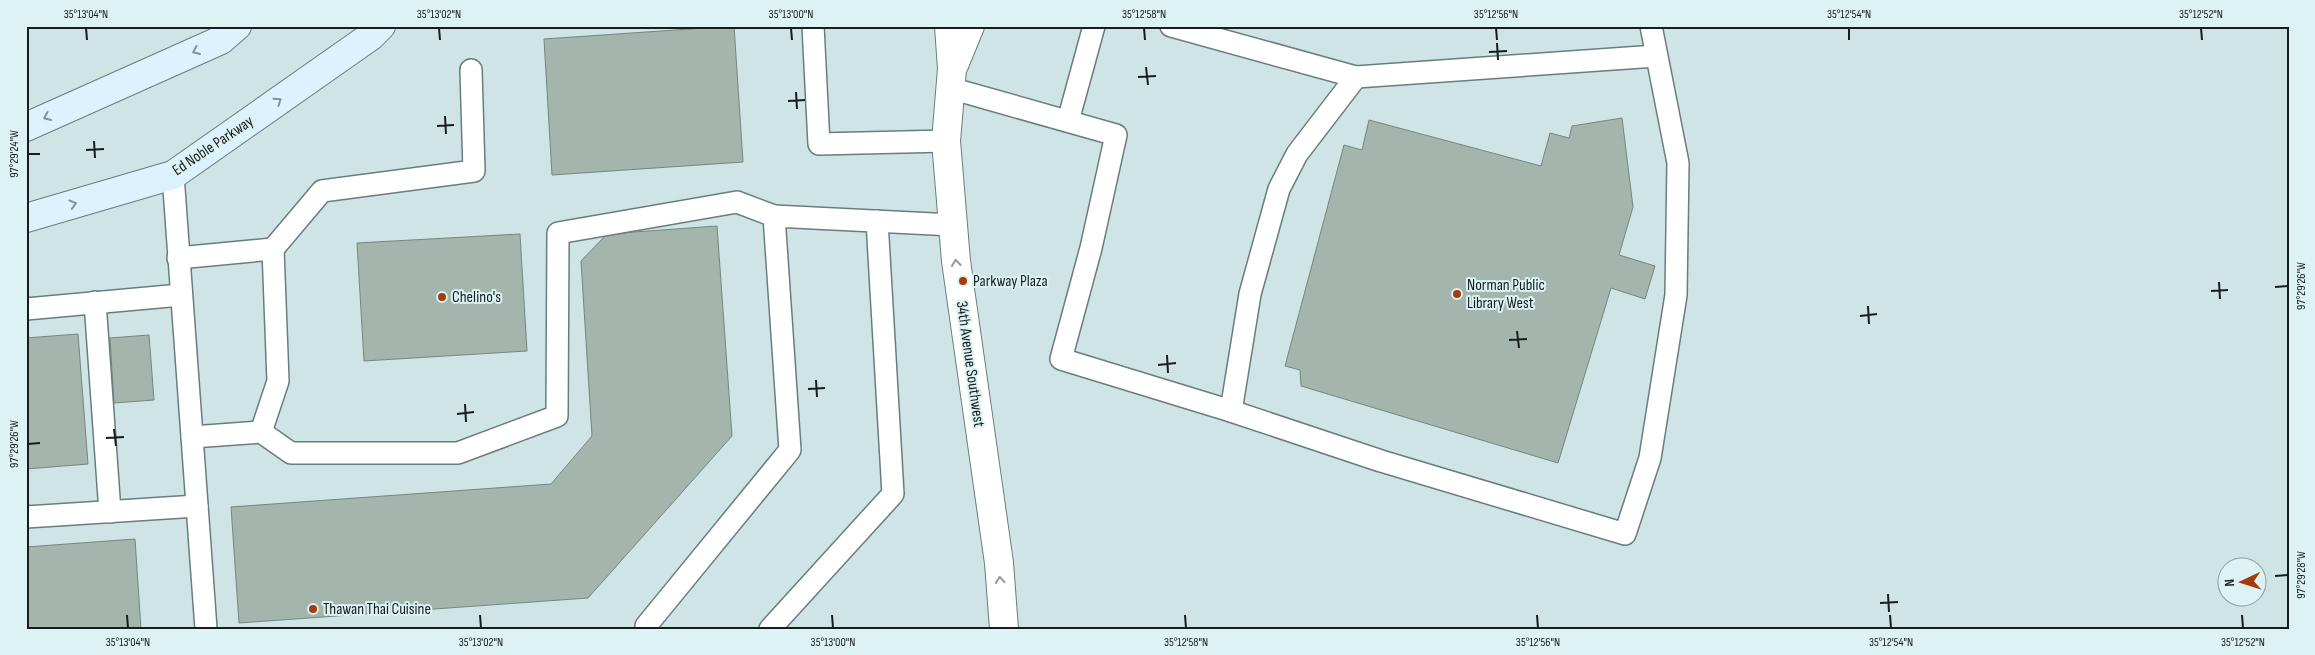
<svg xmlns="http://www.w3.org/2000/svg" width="2315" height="655" font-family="'Sofia Sans Condensed',sans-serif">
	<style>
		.building { fill: #a3b5ad; stroke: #75867f }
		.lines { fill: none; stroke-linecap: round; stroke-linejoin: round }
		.lane-casing { stroke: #6a7d7e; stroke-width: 24 }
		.street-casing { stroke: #6a7d7e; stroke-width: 30 }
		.secondary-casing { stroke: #6a7d7e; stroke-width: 30 }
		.lane { stroke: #fff; stroke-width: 21 }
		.street { stroke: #fff; stroke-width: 28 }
		.secondary { stroke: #dcf3ff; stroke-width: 28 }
		.oneway { stroke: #83939a }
		.oneway2 { stroke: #96999a }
		.ticks { fill: none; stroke: #161d1e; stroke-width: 2 }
		.poi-dot { fill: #a13d0c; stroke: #dcf2f3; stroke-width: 2 }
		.labels { text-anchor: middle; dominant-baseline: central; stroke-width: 4; stroke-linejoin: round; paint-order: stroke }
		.street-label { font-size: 16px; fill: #161d1e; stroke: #dcf2f3 }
		.poi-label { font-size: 16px; fill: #161d1e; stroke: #dcf2f3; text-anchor: start }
		.neatline { fill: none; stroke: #161d1e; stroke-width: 2 }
		.ticks-label { font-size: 12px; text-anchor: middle; fill: #161d1e }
	</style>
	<rect width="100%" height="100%" fill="#cfe4e5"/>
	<g class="building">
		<path d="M734,26L743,162L552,175L544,39Z"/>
		<path d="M1622,118L1633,207L1619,255L1655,266L1645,299L1611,288L1558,463L1301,386L1300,370L1285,366L1344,145L1362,150L1369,120L1541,166L1550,133L1569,138L1572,126Z"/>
		<path d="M717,226L732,436L588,598L239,623L231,507L551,484L592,436L581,261L607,234Z"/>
		<path d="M520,234L527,351L364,361L357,243Z"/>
		<path d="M78,334L88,464L26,469V338Z"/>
		<path d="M149,335L154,400L114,403L110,338Z"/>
		<path d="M135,539L141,629H26V547Z"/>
	</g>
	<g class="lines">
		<g class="lane-casing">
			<g id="lane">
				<path d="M813,26L819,144L946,141"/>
				<path d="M1171,26L1356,77L1656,56"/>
				<path d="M950,88L1116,135L1091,248L1061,359L1231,411L1381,461L1625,534L1650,458L1676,295L1678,163L1651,26"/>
				<path d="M1068,121L1094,26"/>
				<path d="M173,175L206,629"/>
				<path d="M273,249L322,191L474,171L471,70"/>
				<path d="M178,258L273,249L278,381L261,432"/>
				<path d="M95,302L110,512"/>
				<path d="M26,309L181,295"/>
				<path d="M1231,411L1250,294L1279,189L1297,154L1356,77"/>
				<path d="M192,437L261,432L291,453H458L557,416L558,233L737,202L774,216"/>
				<path d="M26,517L197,506"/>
				<path d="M646,629V626L790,450L774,216L953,225"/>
				<path d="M770,629L893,494L877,221"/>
			</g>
		</g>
		<g class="street-casing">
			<g id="street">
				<path d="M949,26L952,69L946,141L956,261L999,563L1004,629"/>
				<path d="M954,65L970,26"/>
			</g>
		</g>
		<g class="secondary-casing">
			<g id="secondary">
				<path d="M26,127L221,40L237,26"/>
				<path d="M26,218L173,175L371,36L381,26"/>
			</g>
		</g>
		<use href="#lane" class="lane"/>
		<use href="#street" class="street"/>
		<use href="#secondary" class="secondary"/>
	</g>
	<defs><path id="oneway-chevron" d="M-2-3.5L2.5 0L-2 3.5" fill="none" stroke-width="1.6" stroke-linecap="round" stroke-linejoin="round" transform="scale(1.25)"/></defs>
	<g class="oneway">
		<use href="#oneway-chevron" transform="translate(196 51) rotate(156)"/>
		<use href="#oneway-chevron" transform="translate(278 101) rotate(-35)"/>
		<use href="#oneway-chevron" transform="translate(47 117) rotate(156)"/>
		<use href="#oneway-chevron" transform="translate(73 204) rotate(-16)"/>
	</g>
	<g class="oneway2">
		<use href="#oneway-chevron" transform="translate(956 263) rotate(-96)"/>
		<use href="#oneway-chevron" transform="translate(1000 580) rotate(-95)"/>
	</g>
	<path class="ticks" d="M86,28L87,40M439,28L440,40M791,28L792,40M1144,28L1145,40M1496,28L1497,40M1849,28V40M2201,28L2202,40M1497,43L1498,60M1489,52L1507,51M1146,67L1148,85M1138,77L1156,76M796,92L797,109M788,101L805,100M445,116L446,134M437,126L454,125M94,141L95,158M86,150L104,149M28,154H40M2219,282L2220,299M2275,287L2288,286M2211,291L2228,290M1868,306L1869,324M1860,316L1877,314M1517,331L1519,348M1509,340L1527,339M1167,355L1168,373M1158,365L1176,363M816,380L817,397M808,389L825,388M465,404L466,422M457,414L474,412M114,429L116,446M106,438L124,437M28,444L40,443M2275,576L2288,575M1888,594L1889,612M1880,603L1898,602M127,615L128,628M480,615L481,628M832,615L833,628M1185,615L1186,628M1537,615L1538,628M1890,615L1891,628M2242,615L2243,628"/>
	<g class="poi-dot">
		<circle cx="963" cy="281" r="5"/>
		<circle cx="1457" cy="294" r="5"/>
		<circle cx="442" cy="297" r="5"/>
		<circle cx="313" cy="609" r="5"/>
	</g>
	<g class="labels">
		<g class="street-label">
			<text transform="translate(213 146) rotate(-34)">Ed Noble Parkway</text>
			<text transform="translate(970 364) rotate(82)">34th Avenue Southwest</text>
		</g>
		<g class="poi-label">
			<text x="973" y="281">Parkway Plaza</text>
			<text x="1467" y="285">Norman Public<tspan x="1467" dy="18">Library West</tspan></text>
			<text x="452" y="297">Chelino's</text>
			<text x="323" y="609">Thawan Thai Cuisine</text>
		</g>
	</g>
	<rect width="2315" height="655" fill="none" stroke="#dcf2f3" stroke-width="55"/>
	<g transform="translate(2242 582) rotate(266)"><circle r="24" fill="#dcf2f3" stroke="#8d9d9e"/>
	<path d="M0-4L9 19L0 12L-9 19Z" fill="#a13d0c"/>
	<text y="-8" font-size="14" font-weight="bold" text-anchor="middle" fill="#161d1e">N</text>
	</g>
	<rect x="28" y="28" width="2260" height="600" class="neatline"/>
	<g class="ticks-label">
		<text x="86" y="18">35°13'04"N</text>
		<text x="439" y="18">35°13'02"N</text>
		<text x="791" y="18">35°13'00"N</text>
		<text x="1144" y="18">35°12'58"N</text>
		<text x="1496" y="18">35°12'56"N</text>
		<text x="1849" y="18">35°12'54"N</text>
		<text x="2201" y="18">35°12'52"N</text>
		<text transform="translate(14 154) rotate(-90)" y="4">97°29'24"W</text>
		<text transform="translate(2301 286) rotate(-90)" y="4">97°29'26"W</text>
		<text transform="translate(14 444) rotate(-90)" y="4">97°29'26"W</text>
		<text transform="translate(2301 575) rotate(-90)" y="4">97°29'28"W</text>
		<text x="128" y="646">35°13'04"N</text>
		<text x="481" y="646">35°13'02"N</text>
		<text x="833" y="646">35°13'00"N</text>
		<text x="1186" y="646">35°12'58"N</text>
		<text x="1538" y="646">35°12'56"N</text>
		<text x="1891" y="646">35°12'54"N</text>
		<text x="2243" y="646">35°12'52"N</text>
	</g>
</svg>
